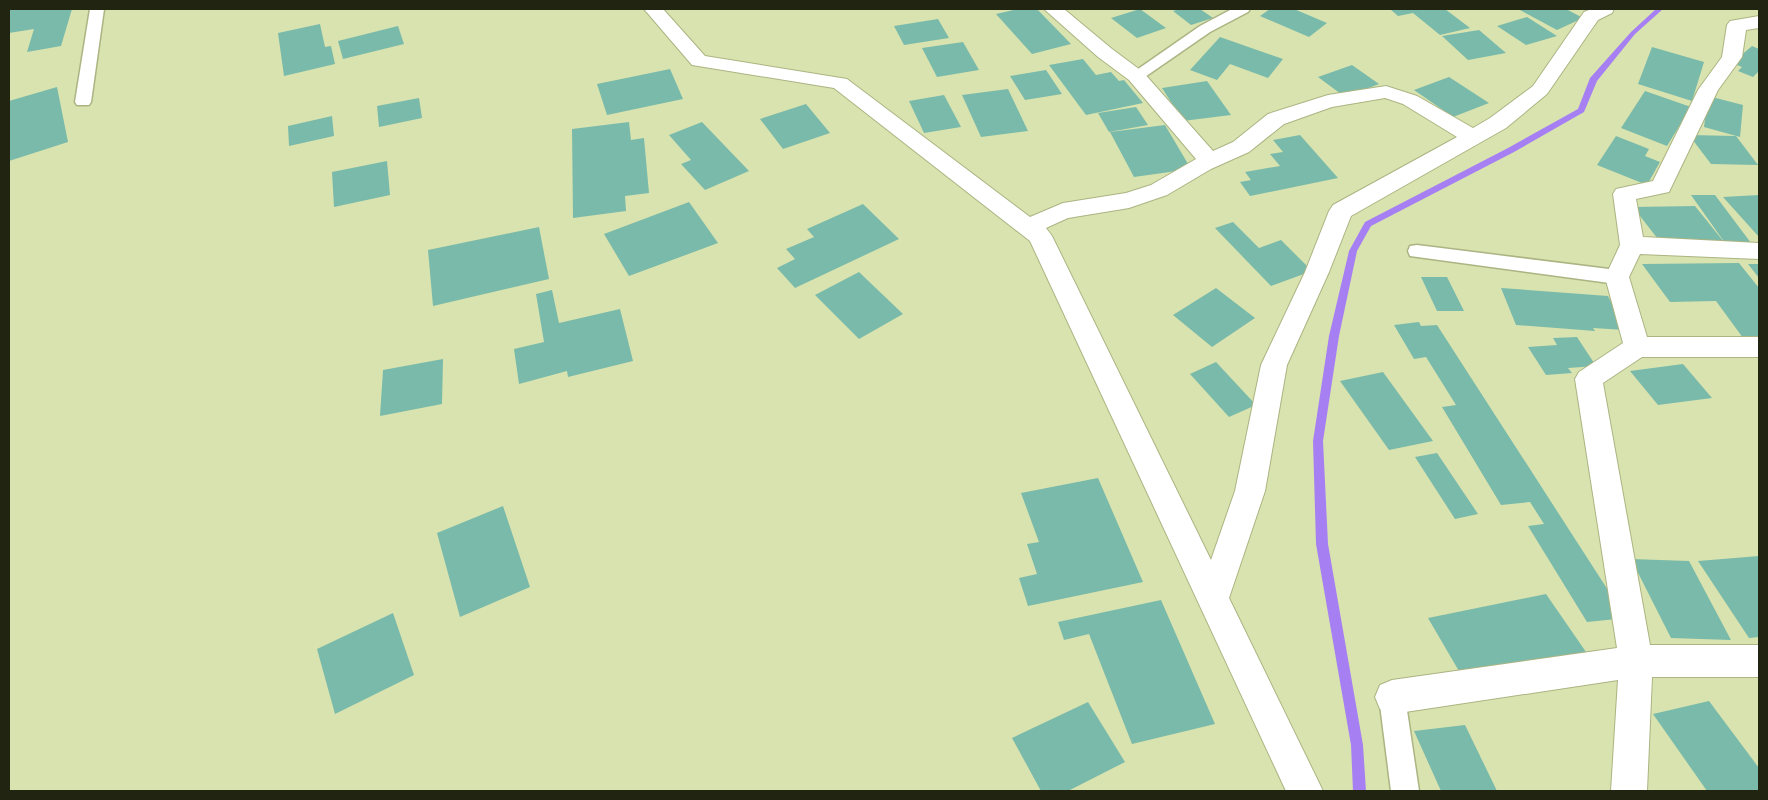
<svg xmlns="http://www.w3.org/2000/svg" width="1768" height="800" font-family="Arial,sans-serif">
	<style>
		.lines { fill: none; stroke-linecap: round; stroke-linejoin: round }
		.stream { fill: #a680f3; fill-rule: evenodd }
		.building { fill: #7abaaa }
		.lane-casing { stroke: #abb482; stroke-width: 3 }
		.street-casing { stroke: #abb482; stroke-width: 2 }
		.lane { fill: #fff; fill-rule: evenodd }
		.street { fill: #fff; fill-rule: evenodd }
	</style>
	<rect width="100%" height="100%" fill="#d9e3af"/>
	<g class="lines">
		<path class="stream" d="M1656,9H1663L1635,34L1597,81L1584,112L1514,152L1371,226L1357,251L1339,336L1323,441L1328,544L1363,745L1366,791H1353L1351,745L1316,544L1313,441L1329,336L1349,251L1365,222L1508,148L1578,109L1590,78L1631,32Z"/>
	</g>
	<g class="building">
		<path d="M9,9H72L61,46L27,52L34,29L9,33Z"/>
		<path d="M1018,9H1037L1071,44L1032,54L996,14Z"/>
		<path d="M1140,9L1166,28L1137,38L1111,18Z"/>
		<path d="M1180,9H1200L1213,18L1191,25L1173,11Z"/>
		<path d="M1270,9H1294L1327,23L1309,37L1260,16Z"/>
		<path d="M1390,9H1445L1470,28L1440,35L1413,13L1398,16Z"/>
		<path d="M1518,9H1566L1583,18L1557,30Z"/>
		<path d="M1527,17L1557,36L1526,45L1497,26Z"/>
		<path d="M938,19L949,38L904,45L894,26Z"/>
		<path d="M320,24L325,47L331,46L335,64L284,76L278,33Z"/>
		<path d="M398,26L404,44L343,59L338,41Z"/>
		<path d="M1479,30L1506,53L1468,60L1442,36Z"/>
		<path d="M1220,37L1283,59L1268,78L1230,64L1217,80L1190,70Z"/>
		<path d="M963,42L979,70L937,77L922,48Z"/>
		<path d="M1752,46L1759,49V71L1753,77L1738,71L1742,67L1732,63Z"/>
		<path d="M1652,47L1704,62L1692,101L1638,84Z"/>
		<path d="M1083,59L1096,75L1111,72L1119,81L1124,80L1143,103L1086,115L1049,65Z"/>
		<path d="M1352,65L1379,84L1345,97L1318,77Z"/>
		<path d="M670,69L683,99L607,115L597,84Z"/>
		<path d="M1046,70L1062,94L1025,100L1010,76Z"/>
		<path d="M1449,77L1489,103L1453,117L1414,90Z"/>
		<path d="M1207,81L1231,115L1183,121L1162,88Z"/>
		<path d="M57,87L68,142L9,161V101Z"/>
		<path d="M1008,89L1028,131L981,137L962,95Z"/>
		<path d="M1645,91L1691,107L1667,146L1621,128Z"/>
		<path d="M944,95L961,127L924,133L909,101Z"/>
		<path d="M1708,96L1743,105L1740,137L1704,127Z"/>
		<path d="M419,98L422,118L379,127L377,106Z"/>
		<path d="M806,104L830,133L783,149L760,119Z"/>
		<path d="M1136,107L1148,125L1109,132L1098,113Z"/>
		<path d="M332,116L334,136L289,146L288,126Z"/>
		<path d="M629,122L631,140L644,138L649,193L625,196L626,211L573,218L572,129Z"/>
		<path d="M702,122L725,146L749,171L705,190L681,164L691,160L669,135Z"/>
		<path d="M1165,125L1191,169L1134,177L1110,132Z"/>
		<path d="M1300,135L1338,178L1250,196L1240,182L1251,180L1245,172L1280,166L1270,154L1283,152L1273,140Z"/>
		<path d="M1689,135L1736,136L1758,165L1711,164Z"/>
		<path d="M1616,136L1649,149L1645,156L1660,162L1647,185L1597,165Z"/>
		<path d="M387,161L390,195L334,207L332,172Z"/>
		<path d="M1691,195H1715L1751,243H1725Z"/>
		<path d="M1759,195V237L1723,197Z"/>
		<path d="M689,202L718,243L629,276L604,234Z"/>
		<path d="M863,204L899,239L795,288L777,268L795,259L786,249L814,237L807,229Z"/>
		<path d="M1695,206L1724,242L1661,243L1633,207Z"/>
		<path d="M1233,222L1259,248L1281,240L1312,271L1271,286L1215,228Z"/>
		<path d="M539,227L549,279L433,306L428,250Z"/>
		<path d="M1739,263L1759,288V341L1746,342L1716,301L1670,302L1642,264Z"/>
		<path d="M1748,264H1759V278Z"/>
		<path d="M859,272L903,314L859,339L815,295Z"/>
		<path d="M1421,277H1447L1464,311H1437Z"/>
		<path d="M1216,288L1255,318L1212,347L1173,315Z"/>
		<path d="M1501,288L1608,296L1625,330L1593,328L1595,331L1516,325Z"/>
		<path d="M552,290L559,323L620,309L633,361L568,377L567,371L519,384L514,349L544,342L536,294Z"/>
		<path d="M1419,322L1421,326L1437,325L1626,618L1587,622L1528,526L1544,524L1530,502L1501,505L1442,407L1456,405L1426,357L1414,359L1394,325Z"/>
		<path d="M1577,337L1596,366L1568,368L1572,373L1546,375L1528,347L1557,345L1553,338Z"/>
		<path d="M443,359L442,404L380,416L383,370Z"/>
		<path d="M1216,362L1256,405L1229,417L1190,374Z"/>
		<path d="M1683,364L1712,398L1658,405L1630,371Z"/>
		<path d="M1383,372L1433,441L1389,450L1340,381Z"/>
		<path d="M1437,453L1478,514L1455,519L1415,457Z"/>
		<path d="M1098,478L1143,582L1028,606L1019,578L1037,574L1027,544L1039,542L1021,493Z"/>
		<path d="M503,506L530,587L460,617L437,533Z"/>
		<path d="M1759,556V637L1749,638L1698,561Z"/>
		<path d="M1631,559L1689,561L1731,640L1671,638Z"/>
		<path d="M1546,594L1586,652L1463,678L1428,618Z"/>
		<path d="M1161,600L1215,724L1132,744L1089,634L1064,640L1058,622Z"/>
		<path d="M393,613L414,675L335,714L317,649Z"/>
		<path d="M1709,701L1759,768V791H1707L1653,714Z"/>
		<path d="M1088,702L1125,762L1068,791H1041L1012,738Z"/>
		<path d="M1465,725L1497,791H1441L1414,731Z"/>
	</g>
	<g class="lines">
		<g class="lane-casing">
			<g id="lane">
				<path d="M90,9H104L91,102L89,105H77L75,102Z"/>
				<path d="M1232,9H1250L1248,12L1210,32L1142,79H1130L1128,76L1200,26Z"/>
				<path d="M1417,245L1617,270L1624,272L1627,277L1624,282L1617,284L1410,256L1408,251L1410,246Z"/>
				<path d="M1392,684L1401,688L1405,697L1419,791H1391L1379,697L1383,688Z"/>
			</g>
		</g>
		<g class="street-casing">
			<g id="street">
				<path d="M644,9H663L705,56L847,79L1030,217L1063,203L1126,193L1151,185L1196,159L1129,80L1098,57L1044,9H1064L1112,49L1143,72L1213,151L1233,142L1268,114L1328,95L1386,86L1417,96L1473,128L1490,118L1533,86L1584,12L1591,9H1614L1612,13L1598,20L1547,94L1506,128L1351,216L1329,272L1287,365L1265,491L1229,598L1323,791H1286L1030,241L834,88L692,65ZM1385,98L1403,104L1457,137L1333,205L1329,211L1305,272L1261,365L1235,491L1211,560L1052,236L1046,228L1068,218L1129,208L1167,195L1211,169L1249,152L1284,124L1332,107Z"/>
				<path d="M1759,16V28L1746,30L1742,57L1718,90L1669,192L1636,199L1643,237L1759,243V259L1640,254L1629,277L1647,337H1759V357H1642L1603,383L1650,645H1759V677H1652L1647,791H1611L1618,680L1392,714L1380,709L1375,697L1380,685L1392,680L1617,648L1575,379L1579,372L1623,343L1605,277L1620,245L1613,194L1616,189L1653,181L1698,90L1722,57L1727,25L1730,21Z"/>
			</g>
		</g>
		<use href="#lane" class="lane"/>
		<use href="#street" class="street"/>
	</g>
	<rect width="1768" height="800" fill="none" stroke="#212410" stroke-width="20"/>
</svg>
